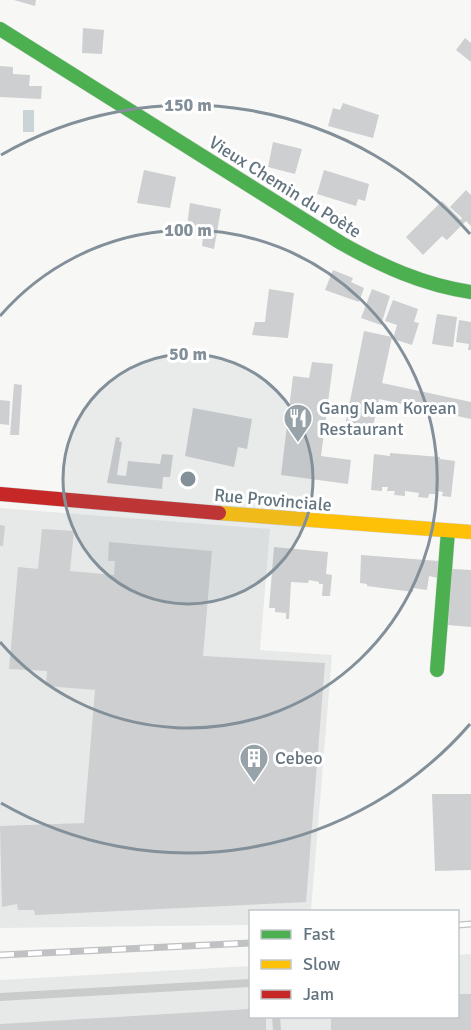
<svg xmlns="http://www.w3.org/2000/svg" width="471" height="1030" font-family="Signika,sans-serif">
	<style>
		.built { fill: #e7e9e8 }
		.water { fill: #cad3d6 }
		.building { fill: #cdcfd0 }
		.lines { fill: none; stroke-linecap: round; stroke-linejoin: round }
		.fast-casing { stroke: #d3d4d4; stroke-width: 15 }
		.slow-casing { stroke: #d3d4d4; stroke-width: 15 }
		.jam-casing { stroke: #d3d4d4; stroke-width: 15 }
		.lane { stroke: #cacccc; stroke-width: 8 }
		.fast { stroke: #4caf50; stroke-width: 14 }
		.slow { stroke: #ffc107; stroke-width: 14 }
		.jam { stroke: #c62828; stroke-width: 14 }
		.rail-casing { stroke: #c0c1c3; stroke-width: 7 }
		.rail { stroke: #fff; stroke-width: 4.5; stroke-dasharray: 14; stroke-linecap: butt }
		.ring { fill: none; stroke: #839099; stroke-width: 3 }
		.labels { text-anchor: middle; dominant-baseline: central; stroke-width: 6; stroke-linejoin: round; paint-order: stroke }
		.street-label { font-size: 18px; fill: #647580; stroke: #fff }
		.poi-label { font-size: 18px; fill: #647580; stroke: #fff; text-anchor: start }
		.centre { fill: #839099; stroke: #fff; stroke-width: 3 }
		.ring-label { font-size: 18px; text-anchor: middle; font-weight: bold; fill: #839099; stroke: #fff; stroke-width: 6; stroke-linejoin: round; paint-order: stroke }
	</style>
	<rect width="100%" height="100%" fill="#f7f7f6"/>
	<g class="built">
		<path d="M0,508L270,529L260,650L332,655L311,911L250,912V925L0,928Z"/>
		<path d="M471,954V1030H0V980L250,966V1016H458V955Z"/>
	</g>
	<rect class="water" x="23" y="110" width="11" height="22"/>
	<g class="building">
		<path d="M14,0H36L35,6Z"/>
		<path d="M83,28L104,30L102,54L82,53Z"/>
		<path d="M465,38L471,43V62L456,50Z"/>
		<path d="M0,66L13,67V74L30,75L29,86H42L41,99L0,97Z"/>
		<path d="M343,103L379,115L373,138L328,126L333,108L340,110Z"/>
		<path d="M273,142L302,149L295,174L268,167Z"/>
		<path d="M144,170L176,177L170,208L137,203Z"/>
		<path d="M324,170L369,184L365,201L358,199L356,206L317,194Z"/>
		<path d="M466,190L471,195V226L466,221L447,240L442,236L423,255L406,237L442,201L461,220L462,218L450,207Z"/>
		<path d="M190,203L221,209L214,249L202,246L203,237L186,234Z"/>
		<path d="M333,270L353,278L351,282L364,288L359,302L325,290Z"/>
		<path d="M269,289L294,293L288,338L252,335L255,322H265Z"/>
		<path d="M372,289L390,296L381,325L361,318Z"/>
		<path d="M393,300L418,309L414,322L419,323L412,345L393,339L397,325L385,321Z"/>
		<path d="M437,314L457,317L453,347L432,344Z"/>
		<path d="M459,320L471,322V350H468L469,344L456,342Z"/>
		<path d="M364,331L392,337L382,383L471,402V419L379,399L371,436L344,431Z"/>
		<path d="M312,362L333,364L321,456L351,460L348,484L281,475L293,376L309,378Z"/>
		<path d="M14,384L22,385L19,435H10Z"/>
		<path d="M0,400L10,401L9,425L0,424Z"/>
		<path d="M193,408L252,419L247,449L238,447L234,467L185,456Z"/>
		<path d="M116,437L120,438L119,441L122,442L117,475L126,476L128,461L160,464L162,454L173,455L170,477H163L162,489L107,483Z"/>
		<path d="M390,453L440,457V459L455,461L451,497L442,496L443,492L437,491V494H429L428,498L418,497L419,493L405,491V496L394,495L395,491H387L388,487H382V491L371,490L374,454L390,456Z"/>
		<path d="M0,525L5,526L3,546H0Z"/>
		<path d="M42,529L74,531L70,571L114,575L115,561H108L109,542L212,551L203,656L325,663L306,902L35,915L34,910H18L17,904L2,907L0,826L84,823L95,690L46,686L47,671L9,669L18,567L38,569Z"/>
		<path d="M274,547L328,552L326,574L332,575L330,596H322L323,584H319V582L309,580L308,583L291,582L289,619H286V613L275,612V608H269Z"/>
		<path d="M361,555L439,561L438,578L429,576L427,590L413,588V592L367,586V584L360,583Z"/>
		<path d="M452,569L471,570V627L448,625Z"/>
		<path d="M432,794H471V870L435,871Z"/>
		<path d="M458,994H471V1030H331V1016H458Z"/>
		<path d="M250,1009V1016H266V1030H0V1024Z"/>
	</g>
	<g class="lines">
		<g class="fast-casing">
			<g id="fast">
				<path d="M0,29L341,243C382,266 423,285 471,292"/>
				<path d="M437,670L448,531"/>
			</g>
		</g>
		<g class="slow-casing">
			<path id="slow" d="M219,513L471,532"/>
		</g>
		<g class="jam-casing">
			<path id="jam" d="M0,494L219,513"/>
		</g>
		<g class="lane">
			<path d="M0,997L250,983"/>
			<path d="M276,1016L277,1030"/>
		</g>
		<use href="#fast" class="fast"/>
		<use href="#slow" class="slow"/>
		<use href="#jam" class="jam"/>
		<g class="rail-casing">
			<g id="rail">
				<path d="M458,925L471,924"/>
				<path d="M0,955L250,943"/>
			</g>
		</g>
		<use href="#rail" class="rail"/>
	</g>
	<circle cx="188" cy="479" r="125" fill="#839099" fill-opacity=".12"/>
	<g class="ring">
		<circle cx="188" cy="479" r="125"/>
		<path d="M0 316A249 249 0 1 1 0 642"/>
		<path d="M470 724A374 374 0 0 1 1 803M1 155A374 374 0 0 1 470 234"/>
	</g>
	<defs>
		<g id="restaurant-pin" transform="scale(1.5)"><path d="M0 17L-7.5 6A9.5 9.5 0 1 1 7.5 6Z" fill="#97a2a9" stroke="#fff"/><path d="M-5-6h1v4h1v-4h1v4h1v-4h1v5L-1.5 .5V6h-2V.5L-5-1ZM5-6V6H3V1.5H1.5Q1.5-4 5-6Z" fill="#fff"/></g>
		<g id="building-pin" transform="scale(1.5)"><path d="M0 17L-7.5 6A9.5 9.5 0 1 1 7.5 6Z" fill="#97a2a9" stroke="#fff"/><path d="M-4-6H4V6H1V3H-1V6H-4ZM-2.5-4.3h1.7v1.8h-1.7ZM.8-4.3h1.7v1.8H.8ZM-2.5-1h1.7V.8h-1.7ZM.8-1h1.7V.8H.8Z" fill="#fff"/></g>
	</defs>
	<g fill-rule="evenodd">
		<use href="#restaurant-pin" x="298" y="418"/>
		<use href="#building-pin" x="254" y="758"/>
	</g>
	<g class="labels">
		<g class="street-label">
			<text transform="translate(285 187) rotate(32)">Vieux Chemin du Poète</text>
			<text transform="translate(273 500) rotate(5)">Rue Provinciale</text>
		</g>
		<g class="poi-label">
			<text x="319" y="408">Gang Nam Korean<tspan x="319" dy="21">Restaurant</tspan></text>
			<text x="275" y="758">Cebeo</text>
		</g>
	</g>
	<circle cx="188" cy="479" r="9" class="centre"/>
	<g class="ring-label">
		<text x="188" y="111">150 m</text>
		<text x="188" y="236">100 m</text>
		<text x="188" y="360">50 m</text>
	</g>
	<rect x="249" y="910" width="210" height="108" fill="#ffffff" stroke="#c1c8cc" stroke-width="1.5"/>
	<rect x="261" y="930" width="30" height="9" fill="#4caf50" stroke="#c1c8cc" stroke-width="1.5"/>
	<text x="303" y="940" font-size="18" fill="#647580">Fast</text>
	<rect x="261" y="960" width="30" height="9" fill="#ffc107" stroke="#c1c8cc" stroke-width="1.5"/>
	<text x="303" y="970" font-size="18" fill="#647580">Slow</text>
	<rect x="261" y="990" width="30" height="9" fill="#c62828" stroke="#c1c8cc" stroke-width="1.5"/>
	<text x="303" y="1000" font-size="18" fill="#647580">Jam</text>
</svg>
